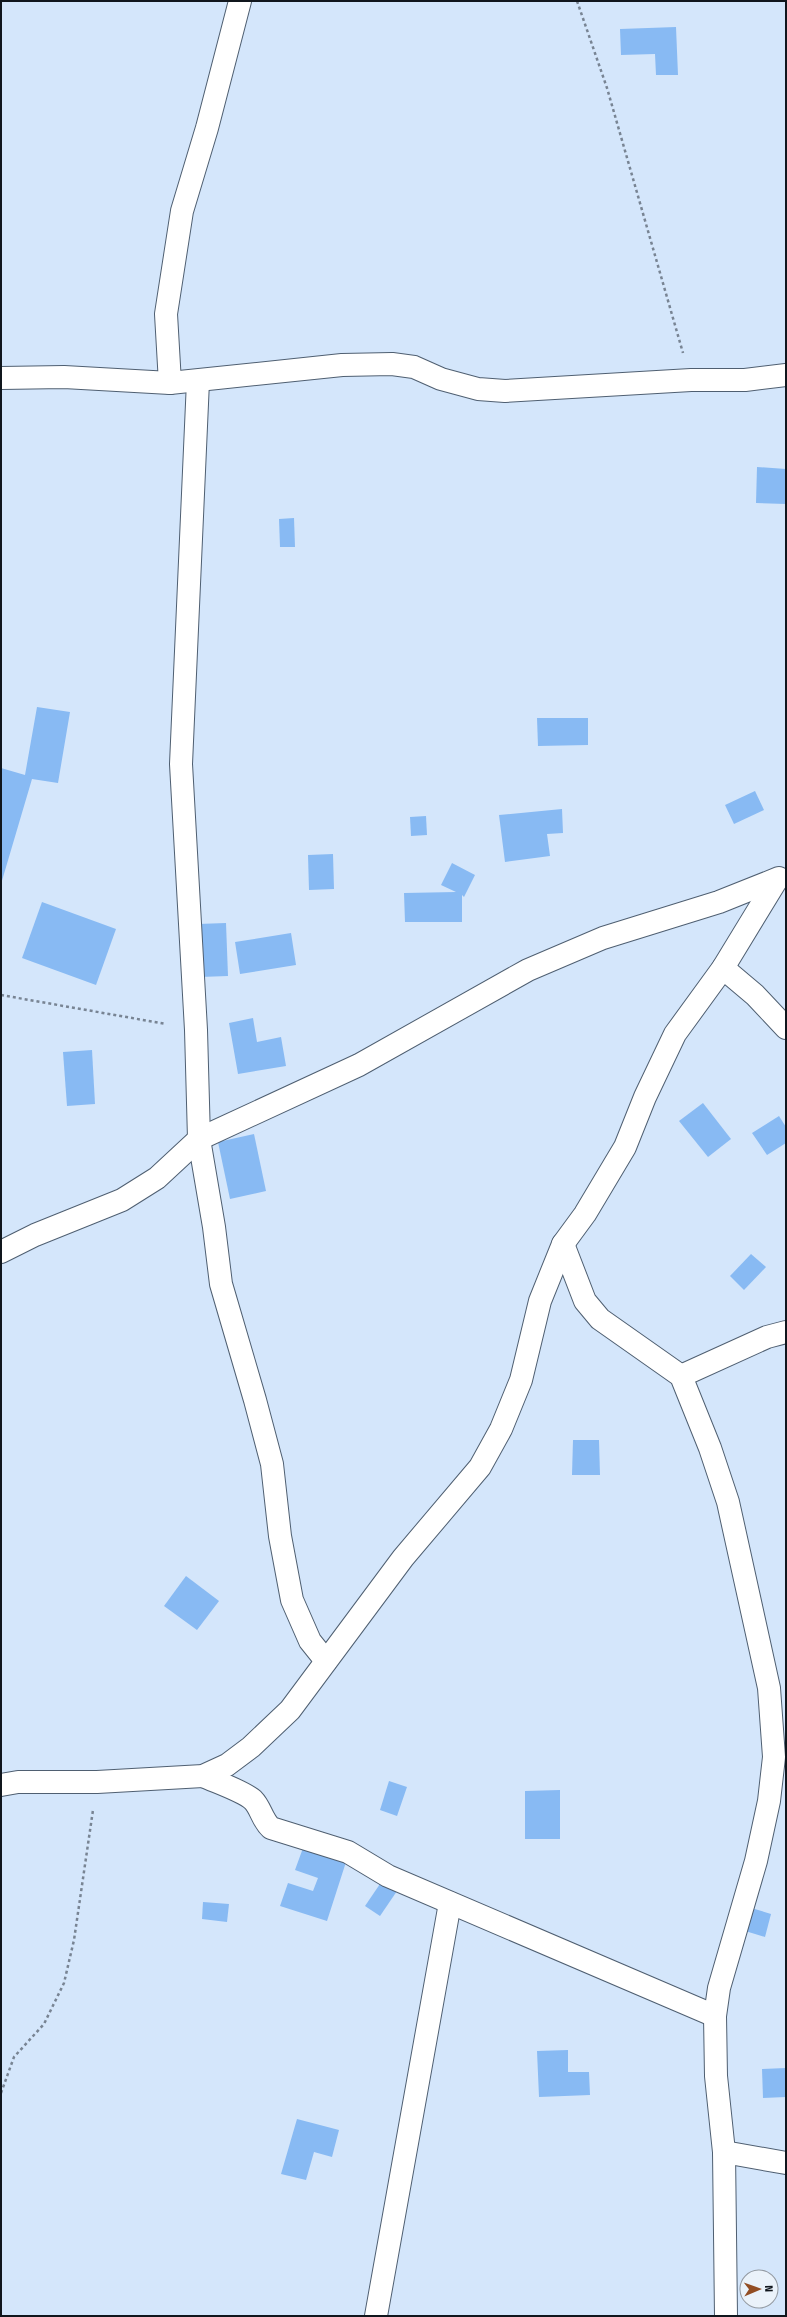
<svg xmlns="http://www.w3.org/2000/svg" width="787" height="2317" font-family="'Fira Sans Condensed',sans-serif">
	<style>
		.building { fill: #88baf3 }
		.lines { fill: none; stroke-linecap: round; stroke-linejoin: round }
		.minor-casing { stroke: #4f5f71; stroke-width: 24 }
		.path { stroke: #788493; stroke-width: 2.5; stroke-dasharray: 3 3; stroke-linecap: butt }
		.minor { stroke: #fff; stroke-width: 22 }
	</style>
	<rect width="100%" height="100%" fill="#d4e6fb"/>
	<g class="building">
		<path d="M676,27L678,75H656L655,54L621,55L620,29Z"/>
		<path d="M757,467L786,469V504L756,503Z"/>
		<path d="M294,518L295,547H280L279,519Z"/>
		<path d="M37,707L70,712L58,783L32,779L1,884V768L25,775Z"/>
		<path d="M537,718H588V745L538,746Z"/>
		<path d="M755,791L764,810L734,824L725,805Z"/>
		<path d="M562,809L563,833L547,834L550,856L505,862L499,815Z"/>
		<path d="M426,816L427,835L411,836L410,817Z"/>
		<path d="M333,854L334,889L309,890L308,855Z"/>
		<path d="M452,863L475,875L464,897L462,895V922H405L404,893L456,892L441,885Z"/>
		<path d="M42,902L116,929L96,985L22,958Z"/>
		<path d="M226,923L228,976L200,977L198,924Z"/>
		<path d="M291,933L296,965L240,974L235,942Z"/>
		<path d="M253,1018L257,1042L281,1037L286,1066L238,1074L229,1023Z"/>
		<path d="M92,1050L95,1104L67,1106L63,1052Z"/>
		<path d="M703,1103L731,1139L708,1157L679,1121Z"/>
		<path d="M779,1116L786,1127V1143L767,1155L752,1133Z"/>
		<path d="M254,1134L266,1191L230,1199L218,1142Z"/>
		<path d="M751,1254L766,1267L744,1290L730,1276Z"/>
		<path d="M573,1440H599L600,1475H572Z"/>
		<path d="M186,1576L219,1601L197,1630L164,1606Z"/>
		<path d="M389,1781L407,1787L397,1816L380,1810Z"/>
		<path d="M560,1790V1839H525V1791Z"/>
		<path d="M303,1848L346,1862L327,1921L280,1906L288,1883L313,1891L318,1878L295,1870Z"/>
		<path d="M382,1881L397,1891L380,1916L365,1906Z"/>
		<path d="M203,1902L229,1904L227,1922L202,1919Z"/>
		<path d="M748,1907L771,1914L765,1937L742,1930Z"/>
		<path d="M568,2050V2072H589L590,2095L539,2097L537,2051Z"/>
		<path d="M786,2068V2097L763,2098L762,2069Z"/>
		<path d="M297,2119L339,2130L332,2157L314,2152L306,2180L281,2174Z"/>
	</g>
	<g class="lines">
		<g class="minor-casing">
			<g id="minor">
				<path d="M1,378L64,377L170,383L342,365L392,364L414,367L441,379L478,389L505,391L691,380H745L786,375"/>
				<path d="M198,381L181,764L196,1030L199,1139L214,1227L221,1284L255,1400L272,1464L280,1536L292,1600L310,1641L326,1661"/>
				<path d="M170,383L166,314L182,211L207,128L240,1"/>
				<path d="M723,968L755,995L786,1028"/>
				<path d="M563,1244L585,1301L600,1319L681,1376L710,1448L728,1502L769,1688L774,1757L769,1801L756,1861L719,1988L715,2016L716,2076L724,2152L726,2316"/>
				<path d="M1,1252L35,1235L122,1200L157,1178L199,1139L359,1065L528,970L603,938L719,902L779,878"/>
				<path d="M681,1376L767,1337L786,1332"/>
				<path d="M203,1776C216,1782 243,1791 253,1800C261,1808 262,1820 271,1828L348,1852L388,1876L715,2016"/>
				<path d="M1,1785L18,1782H97L203,1776L227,1765L251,1747L290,1710L403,1558L480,1467L501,1429L521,1380L540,1301L563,1244L585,1214L625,1147L645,1097L675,1034L723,968L776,881"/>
				<path d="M724,2152L786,2163"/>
				<path d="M376,2316L450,1903"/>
			</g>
		</g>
		<g class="path">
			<path d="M577,1L607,88L683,353"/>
			<path d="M1,995L166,1024"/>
			<path d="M1,2093L14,2057L44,2024L64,1983L74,1940L93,1810"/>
		</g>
		<use href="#minor" class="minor"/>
	</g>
	<rect width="787" height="2317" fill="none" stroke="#10161d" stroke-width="4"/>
	<g transform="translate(759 2289) rotate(88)"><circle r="19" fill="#eaf2fa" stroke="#939aa2"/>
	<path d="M0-3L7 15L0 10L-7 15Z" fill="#924d23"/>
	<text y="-6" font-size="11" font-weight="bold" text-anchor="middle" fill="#10161d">N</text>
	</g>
</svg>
